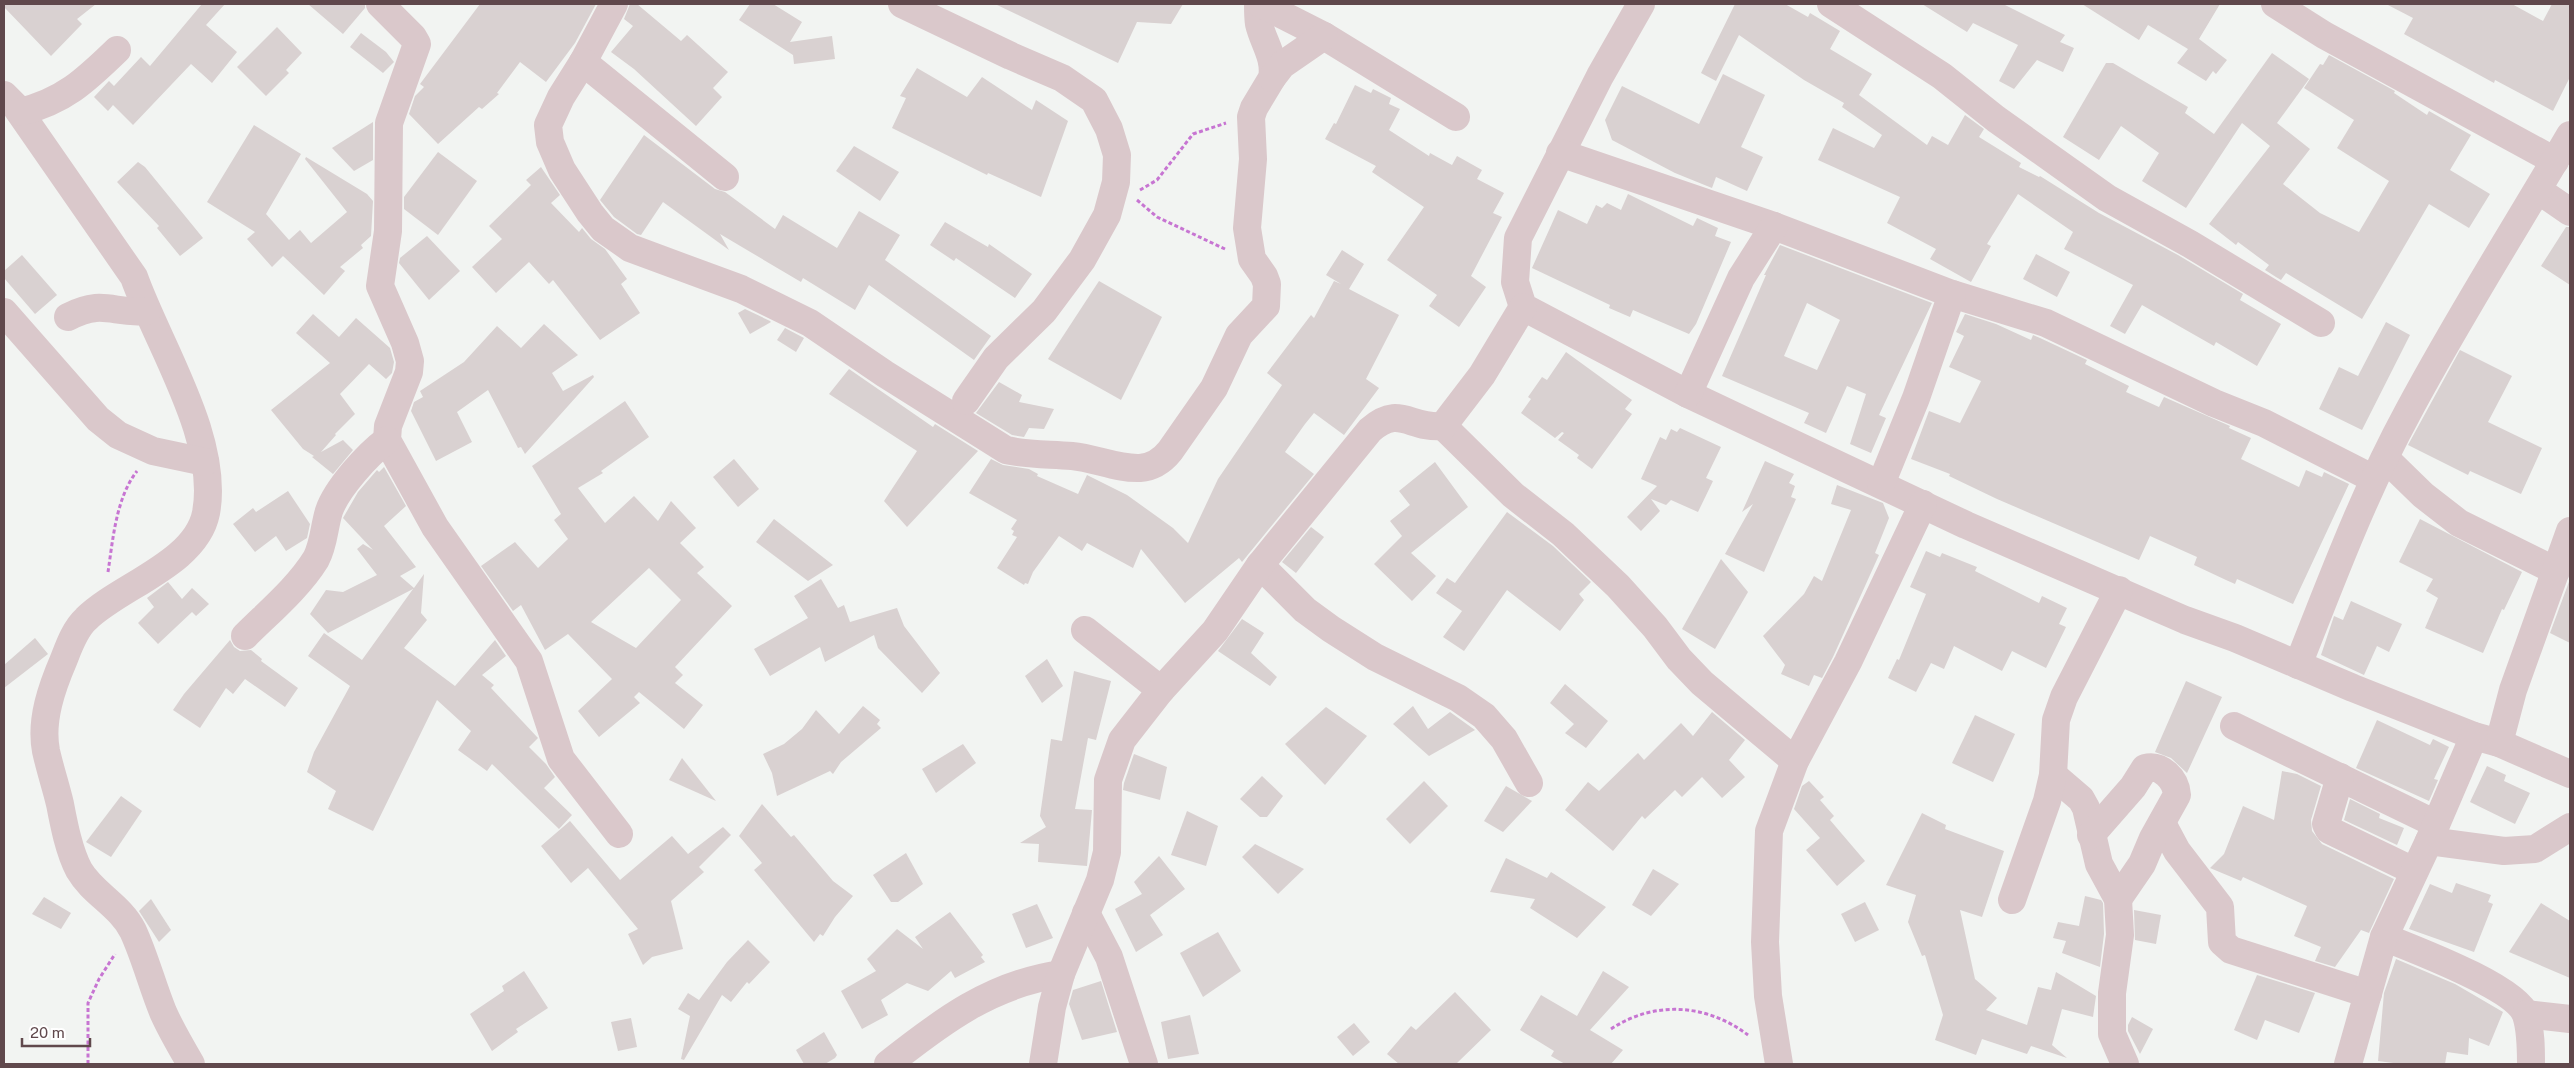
<svg xmlns="http://www.w3.org/2000/svg" width="2574" height="1068" font-family="'Public Sans',sans-serif">
	<style>
		.building { fill: #d9d1d1; fill-rule: evenodd }
		.lines { fill: none; stroke-linecap: round; stroke-linejoin: round }
		.path { stroke: #c775d2; stroke-width: 3; stroke-dasharray: 4 2.5; stroke-linecap: butt }
		.minor { stroke: #dac8cb; stroke-width: 28 }
	</style>
	<rect width="100%" height="100%" fill="#f2f4f2"/>
	<g class="building">
		<path d="M4,4H96L77,19L82,24L51,56L4,7Z"/>
		<path d="M202,4H225L206,25L237,52L212,83L191,64L133,125L113,105L108,111L94,97L109,81L114,86L141,57L150,66Z"/>
		<path d="M308,4H365V8L343,34Z"/>
		<path d="M480,4H596L575,43L546,82L520,62L497,93L499,94L482,109L479,107L438,144L409,114L415,96L424,87L420,84Z"/>
		<path d="M630,4H637L681,41L687,35L728,72L713,88L722,97L696,126L634,69L611,52L633,26L624,19Z"/>
		<path d="M750,4H773L802,22L790,42L832,36L835,59L794,64L793,55L739,20Z"/>
		<path d="M995,4H1183L1171,24L1137,22L1118,63Z"/>
		<path d="M1735,4H1785L1808,17L1810,13L1840,31L1830,49L1872,74L1859,95L1927,145L1932,136L1948,145L1965,115L1984,129L1979,137L2021,163L2019,167L2039,177L2040,176L2099,213L2178,255L2243,294L2240,300L2281,324L2257,366L2216,342L2214,346L2142,305L2125,334L2110,326L2133,285L2064,249L2073,232L2018,194L1987,244L1991,246L1971,282L1930,259L1936,249L1887,223L1900,197L1818,160L1833,128L1874,148L1882,135L1842,107L1844,103L1804,80L1739,35L1716,81L1701,73Z"/>
		<path d="M1922,4H2003L2065,35L2060,42L2074,48L2063,72L2037,60L2014,89L1999,81L2018,45L1973,23L1967,32Z"/>
		<path d="M2082,4H2220L2199,39L2227,60L2216,74L2213,71L2206,81L2177,63L2188,49L2148,25L2139,40Z"/>
		<path d="M2386,4H2512L2543,21L2552,4H2570V77L2553,111L2495,80L2494,83L2404,34L2413,18Z"/>
		<path d="M277,27L302,53L286,70L289,73L266,96L237,67Z"/>
		<path d="M361,33L386,52L394,62L383,73L350,47Z"/>
		<path d="M2272,53L2309,79L2277,123L2310,149L2283,184L2320,213L2359,232L2389,181L2337,148L2354,120L2304,88L2320,64L2323,65L2329,55L2395,91L2394,93L2427,115L2429,111L2471,135L2450,170L2490,194L2469,228L2429,204L2362,319L2286,273L2281,280L2276,277L2265,270L2269,265L2238,242L2236,245L2209,224L2270,146L2242,123L2186,208L2142,181L2159,153L2121,126L2099,160L2063,137L2106,63H2113L2188,107L2185,113L2214,134Z"/>
		<path d="M917,68L967,97L982,77L1032,110L1036,100L1068,121L1041,197L988,173L987,175L892,128L906,98L900,96Z"/>
		<path d="M1723,74L1765,95L1741,147L1763,157L1747,191L1716,177L1712,188L1675,173L1612,140L1605,120L1622,86L1699,124Z"/>
		<path d="M1355,85L1371,93L1373,89L1391,98L1389,104L1400,109L1389,130L1429,156L1430,153L1452,165L1457,156L1482,170L1477,179L1504,193L1493,213L1502,217L1471,276L1486,287L1459,327L1429,306L1437,295L1387,260L1424,207L1372,172L1376,166L1325,139L1334,123L1336,124Z"/>
		<path d="M373,122V160L354,171L332,148Z"/>
		<path d="M254,125L301,154L266,214L289,240L300,230L311,243L347,212L305,159L306,157L367,194L373,201L371,236L361,245L363,248L340,267L345,271L324,295L283,256L272,267L247,239L255,232L207,202Z"/>
		<path d="M644,135L715,189L725,192L775,229L783,215L837,248L859,211L900,235L885,260L991,336L974,360L869,285L855,310L803,278L801,282L720,234L729,250L663,202L641,235L637,234L614,217L600,200Z"/>
		<path d="M854,146L899,172L880,201L836,171Z"/>
		<path d="M438,152L477,181L438,235L404,209V197Z"/>
		<path d="M138,162L145,167L203,238L180,256L157,228L159,226L117,182Z"/>
		<path d="M541,167L560,195L551,203L579,232L582,228L591,239L605,249L627,279L621,284L640,313L600,340L553,280L549,284L529,262L496,293L472,267L502,239L489,226L531,185L526,180Z"/>
		<path d="M1628,194L1693,226L1697,218L1718,228L1715,236L1731,242L1696,324L1689,334L1633,310L1630,317L1609,308L1610,305L1532,268L1558,210L1587,224L1596,205L1602,208L1607,203L1621,210Z"/>
		<path d="M945,222L988,247L989,244L1032,274L1015,298L956,258L954,261L930,245Z"/>
		<path d="M2566,227H2570V285L2541,266Z"/>
		<path d="M427,236L460,271L429,300L399,263L400,258Z"/>
		<path d="M1780,245L1932,303L1879,415L1886,418L1871,453L1850,444L1866,394L1847,386L1826,433L1804,423L1809,413L1722,376L1766,275H1764ZM1807,303L1840,320L1817,370L1784,356Z"/>
		<path d="M1342,250L1364,264L1349,289L1399,315L1366,379L1379,388L1344,435L1314,413L1305,424L1285,452L1314,474L1242,562L1239,558L1185,603L1141,549L1133,568L1087,543L1082,551L1059,536L1033,572L1028,584L1025,583L1024,585L997,568L1017,537L1012,535L1014,531L1011,529L1017,520L969,493L991,459L1003,465L1029,469L1038,474L1037,476L1078,494L1087,475L1127,495L1173,528L1188,543L1218,479L1282,385L1267,373L1311,315L1314,318L1334,281L1341,284L1326,275Z"/>
		<path d="M2036,254L2070,272L2057,297L2023,279Z"/>
		<path d="M22,255L57,295L35,314L4,278V271Z"/>
		<path d="M1099,281L1162,317L1121,400L1048,359Z"/>
		<path d="M745,309L770,321L771,322L750,334L738,313Z"/>
		<path d="M313,314L339,337L356,318L390,348L394,362L392,373L386,379L369,364L340,394L355,414L335,434L336,435L321,452L343,440L353,450L333,474L312,457L314,456L303,449L271,410L330,363L296,333Z"/>
		<path d="M1965,314L1996,324L2031,340L2033,335L2040,338L2087,360L2085,364L2129,386L2126,392L2159,407L2164,397L2230,426L2229,428L2251,438L2241,459L2299,487L2306,470L2322,477L2324,472L2349,484L2293,604L2237,579L2235,584L2226,580L2194,565L2197,557L2150,536L2139,560L1997,499L1949,476L1950,474L1911,459L1929,411L1960,423L1981,381L1949,367L1964,336L1956,332Z"/>
		<path d="M2386,322L2410,335L2362,430L2319,409L2339,367L2358,376Z"/>
		<path d="M544,324L578,355L552,373L563,391L593,375L594,377L525,454L521,447L518,448L488,390L457,412L472,442L436,461L411,411L414,402L423,397L420,391L464,362L497,326L521,348Z"/>
		<path d="M785,328L804,338L796,352L777,340Z"/>
		<path d="M2460,350L2512,376L2488,422L2542,448L2521,494L2470,471L2468,475L2408,445Z"/>
		<path d="M1566,352L1632,400L1625,409L1632,414L1592,469L1577,458L1579,455L1558,440L1564,433L1562,432L1555,438L1521,413L1531,399L1528,397L1542,377L1547,380Z"/>
		<path d="M849,369L933,427L935,424L978,451L907,527L884,501L917,451L829,394Z"/>
		<path d="M999,382L1022,395L1019,402L1054,409L1044,429L1029,428L1024,437L1012,435L976,413Z"/>
		<path d="M625,401L649,437L601,471L603,473L578,488L605,523L634,496L658,521L671,501L696,528L680,543L704,567L697,573L732,606L675,667L683,675L675,683L703,705L684,729L639,692L634,697L640,703L599,737L578,711L612,679L568,634L545,650L521,605L513,611L481,566L515,542L538,568L568,539L554,520L561,514L532,466ZM649,568L681,600L636,648L591,622Z"/>
		<path d="M1680,428L1721,447L1706,478L1713,481L1698,512L1671,500L1666,505L1651,499L1660,511L1641,531L1627,517L1657,486L1641,479L1660,437L1666,440L1671,429L1677,432Z"/>
		<path d="M734,459L759,489L738,507L713,477Z"/>
		<path d="M1765,461L1794,474L1789,483L1795,486L1791,497L1796,499L1764,572L1725,554L1753,504L1742,512Z"/>
		<path d="M1435,462L1468,507L1411,553L1436,576L1412,601L1374,564L1402,536L1390,521L1410,505L1399,491Z"/>
		<path d="M384,467L406,506L384,526L416,567L400,576L414,588L424,574L421,613L427,620L404,648L455,686L495,640L506,656L482,675L494,685L491,688L538,738L529,747L546,764L555,777L544,788L572,815L559,829L492,764L487,771L458,750L471,731L437,700L373,831L328,809L336,791L307,772L314,752L350,686L308,656L324,633L362,660L413,589L328,633L310,614L326,590L343,592L377,575L357,549L363,544L373,550L343,518L358,492L377,470L379,472Z"/>
		<path d="M1837,485L1883,503L1889,518L1875,553L1879,555L1833,657L1822,678L1814,675L1809,686L1781,674L1785,665L1763,636L1804,594L1814,576L1822,581L1851,510L1831,504Z"/>
		<path d="M288,491L310,524L307,538L286,551L276,536L255,552L233,524L253,508L256,512Z"/>
		<path d="M1507,512L1553,546L1591,582L1579,594L1584,600L1560,631L1507,590L1464,651L1443,637L1462,611L1436,593L1447,578L1455,583Z"/>
		<path d="M774,519L833,565L808,581L756,542Z"/>
		<path d="M2420,519L2522,572L2504,610L2502,609L2483,653L2425,628L2438,598L2426,591L2433,579L2399,562Z"/>
		<path d="M1311,527L1324,537L1296,573L1282,562Z"/>
		<path d="M1926,551L1940,557L1942,553L1977,567L1975,571L2039,603L2042,596L2067,608L2059,624L2066,627L2046,668L2012,651L2002,671L1954,646L1944,669L1931,663L1916,692L1888,678L1897,659L1899,660L1926,594L1910,587Z"/>
		<path d="M1721,559L1748,592L1715,649L1682,629Z"/>
		<path d="M821,579L838,608L844,605L850,622L897,608L904,626L940,673L922,693L878,648L874,635L825,662L820,647L770,676L754,649L808,618L794,596Z"/>
		<path d="M2570,579V643L2550,633Z"/>
		<path d="M168,582L182,599L192,588L209,604L196,616L192,612L158,644L138,623L154,607L147,598Z"/>
		<path d="M2351,601L2402,624L2389,652L2377,646L2364,675L2321,655L2334,616L2343,620Z"/>
		<path d="M1242,619L1264,633L1251,653L1277,677L1270,686L1218,651Z"/>
		<path d="M35,638L48,654L4,688V665Z"/>
		<path d="M230,640L234,647L240,651L251,650L262,659L261,661L298,688L285,707L245,679L233,694L226,688L200,728L173,710L184,694Z"/>
		<path d="M1047,659L1063,686L1042,703L1025,676Z"/>
		<path d="M1074,671L1111,681L1096,740L1088,738L1075,809L1092,810L1087,866L1038,862L1039,844L1020,843L1046,827L1040,816L1051,739L1062,741Z"/>
		<path d="M2186,681L2222,697L2187,773L2171,758L2155,752Z"/>
		<path d="M1565,684L1608,721L1586,748L1565,733L1574,724L1550,703Z"/>
		<path d="M863,706L880,720L877,724L881,728L841,762L833,774L830,771L777,796L772,773L763,754L784,744L802,729L816,710L839,734Z"/>
		<path d="M1413,706L1428,729L1450,712L1475,730L1429,756L1393,724Z"/>
		<path d="M1326,707L1367,736L1325,785L1285,744Z"/>
		<path d="M1712,712L1745,740L1729,760L1745,777L1722,798L1702,777L1682,797L1675,790L1645,819L1642,816L1613,851L1565,810L1588,782L1599,791L1638,753L1644,760L1681,723L1693,736Z"/>
		<path d="M1975,715L2015,734L1993,782L1952,763Z"/>
		<path d="M2377,720L2430,745L2433,739L2449,747L2434,779L2438,780L2429,801L2356,768Z"/>
		<path d="M963,744L976,763L936,793L922,769Z"/>
		<path d="M1134,754L1167,767L1160,800L1123,790L1124,783Z"/>
		<path d="M682,758L716,801L669,780Z"/>
		<path d="M2487,766L2506,775L2504,781L2530,793L2515,824L2470,802Z"/>
		<path d="M2282,771L2297,774L2321,786L2311,820L2312,831L2322,844L2394,879L2369,933L2361,930L2335,967L2315,961L2321,947L2294,936L2307,906L2243,877L2241,881L2210,868L2224,854L2243,806L2274,820Z"/>
		<path d="M1262,776L1283,796L1267,817H1260L1240,799Z"/>
		<path d="M1424,781L1448,806L1410,844L1386,819Z"/>
		<path d="M1809,781L1824,797L1820,800L1834,816L1830,820L1865,861L1837,886L1806,850L1820,838L1794,809L1802,786Z"/>
		<path d="M1506,786L1532,801L1503,832L1484,821Z"/>
		<path d="M121,796L142,811L111,857L86,842Z"/>
		<path d="M2350,799L2380,814L2379,818L2404,828L2397,845L2344,820Z"/>
		<path d="M762,804L791,837L794,835L833,881L853,896L835,917L823,936L820,934L814,942L754,870L762,863L739,836Z"/>
		<path d="M1187,811L1218,826L1206,866L1171,855Z"/>
		<path d="M1922,813L1946,825L1945,829L2004,851L1982,917L1960,910L1975,979L1997,998L1986,1010L2027,1025L2038,987L2051,990L2056,972L2096,996L2093,1017L2062,1009L2052,1045L2067,1058L2031,1046L2027,1054L1982,1039L1976,1055L1935,1040L1943,1015L1925,955L1922,956L1908,922L1916,895L1886,885Z"/>
		<path d="M570,821L620,880L672,836L688,854L723,827L731,835L699,867L704,872L671,901L683,949L652,957L643,965L628,934L638,929L588,868L571,883L541,846Z"/>
		<path d="M1255,844L1304,869L1278,894L1242,857Z"/>
		<path d="M906,853L923,884L898,902H891L873,875Z"/>
		<path d="M1159,856L1185,889L1150,915L1163,935L1136,952L1115,909L1142,894L1134,882Z"/>
		<path d="M1506,858L1547,878L1551,872L1606,907L1577,938L1530,908L1535,899L1490,892Z"/>
		<path d="M1653,869L1679,884L1651,916L1632,905Z"/>
		<path d="M2456,883L2491,895L2488,902L2493,904L2474,952L2409,929L2430,884L2452,893Z"/>
		<path d="M2085,896L2101,900L2103,903L2104,934L2100,967L2062,953L2066,941L2053,938L2058,922L2079,926Z"/>
		<path d="M44,897L71,913L61,929L32,914Z"/>
		<path d="M151,899L171,930L159,942L139,911Z"/>
		<path d="M1865,902L1879,930L1855,942L1841,914Z"/>
		<path d="M2541,903L2570,921V978L2509,952Z"/>
		<path d="M1037,904L1053,938L1026,948L1012,914Z"/>
		<path d="M2134,910L2161,915L2156,944L2135,940Z"/>
		<path d="M950,912L983,955L981,957L985,962L955,978L951,971L928,991L907,983L881,1000L888,1015L862,1029L841,991L876,971L867,959L897,929L923,949L915,937Z"/>
		<path d="M1218,932L1241,971L1203,997L1180,953Z"/>
		<path d="M748,940L770,962L749,984L747,982L731,1002L722,995L684,1060L681,1059L690,1016L678,1009L688,993L699,1000L727,962Z"/>
		<path d="M2396,959L2455,984L2503,1012L2489,1046L2469,1038L2468,1055L2447,1052L2445,1064H2401L2378,1061L2384,993Z"/>
		<path d="M524,971L548,1008L516,1029L518,1032L492,1051L470,1014L504,991L502,986Z"/>
		<path d="M1603,971L1629,987L1590,1030L1623,1050L1611,1064H1565L1551,1056L1554,1051L1520,1030L1541,995L1577,1016Z"/>
		<path d="M2257,975L2315,993L2299,1033L2265,1020L2257,1040L2234,1030Z"/>
		<path d="M1101,981L1117,1032L1082,1040L1069,1004L1073,990Z"/>
		<path d="M1455,992L1491,1030L1456,1064H1399L1387,1054L1411,1026L1416,1030Z"/>
		<path d="M1190,1015L1199,1054L1168,1059L1161,1022Z"/>
		<path d="M2132,1017L2153,1029L2140,1054L2128,1031V1025Z"/>
		<path d="M631,1018L637,1047L618,1051L611,1022Z"/>
		<path d="M1354,1023L1370,1042L1353,1056L1337,1037Z"/>
		<path d="M824,1032L837,1055L835,1058L825,1064H804L796,1050Z"/>
	</g>
	<g class="lines">
		<g class="path">
			<path d="M1140,190L1157,180L1193,134L1226,123"/>
			<path d="M1137,200L1157,217L1225,249"/>
			<path d="M108,572C113,539 116,498 137,471"/>
			<path d="M1611,1029C1655,1000 1707,1004 1748,1035"/>
			<path d="M88,1064V1003L99,979L115,954"/>
		</g>
		<g class="minor">
			<path d="M380,4L413,37L417,44L389,123L388,231L380,286L405,343L410,361L409,372L388,426L387,440L435,527L529,661L561,759L619,834"/>
			<path d="M614,4L583,62L561,97L548,125L550,142L562,170L590,213L603,229L630,248L741,289L810,323L885,374L1006,450C1028,455 1050,454 1072,456C1095,458 1117,469 1140,468C1153,467 1162,461 1170,451L1214,388L1239,335L1266,306L1267,284L1264,276L1252,259L1247,228L1253,159L1251,117L1254,108L1272,78C1276,58 1263,42 1259,24C1258,18 1258,10 1258,4"/>
			<path d="M902,4L1011,56L1062,78L1094,100L1109,129L1117,155L1116,182L1107,215L1082,260L1044,311L996,358L966,401"/>
			<path d="M1261,4L1324,36L1456,117"/>
			<path d="M1641,4L1600,76L1518,238L1515,282L1523,307L1688,394L1966,525L2185,620L2235,638L2353,688L2474,736L2499,743L2570,774"/>
			<path d="M1831,4L1942,76L1996,119L2107,198L2190,244L2321,323"/>
			<path d="M2275,4L2324,35L2555,161"/>
			<path d="M583,62L725,177"/>
			<path d="M1272,78L1282,65L1324,36"/>
			<path d="M4,95L16,107L134,277C158,345 220,439 206,513C196,564 119,586 86,619C75,629 69,646 64,659C52,687 40,720 46,751C50,769 56,787 60,804C64,825 69,851 79,870C93,894 120,905 133,931C145,957 152,985 163,1012C171,1030 181,1047 191,1064"/>
			<path d="M20,112C64,101 85,81 117,50"/>
			<path d="M1560,153L1774,226L1952,294L2046,323L2214,403L2264,423L2374,479"/>
			<path d="M2538,190L2570,212"/>
			<path d="M4,312L98,419L118,435L153,451L205,462"/>
			<path d="M68,317C105,298 113,315 147,311"/>
			<path d="M1688,394L1741,278L1774,226"/>
			<path d="M1443,426L1513,495L1563,534L1618,586L1655,627L1679,659L1702,683L1795,761"/>
			<path d="M2385,458L2423,495L2459,523L2556,571"/>
			<path d="M1881,484L1916,398L1952,294"/>
			<path d="M1260,565L1305,610L1331,629L1375,657L1458,698L1484,716L1504,739L1529,783"/>
			<path d="M1085,630L1161,690"/>
			<path d="M245,636C269,612 298,588 316,559C324,544 324,527 329,511C337,488 368,454 387,440"/>
			<path d="M2298,665C2332,579 2364,493 2408,412C2458,318 2516,227 2570,135"/>
			<path d="M2234,726L2436,824"/>
			<path d="M2499,743L2513,690L2570,531"/>
			<path d="M2053,775L2081,799L2086,808L2099,864L2118,899L2120,935L2112,993V1034L2125,1064"/>
			<path d="M2340,777L2326,824L2329,830L2414,871"/>
			<path d="M2162,823L2177,851L2220,907L2222,942L2231,950L2368,994"/>
			<path d="M2091,835L2133,787L2145,768C2161,764 2176,779 2177,795L2153,838L2142,864L2118,899"/>
			<path d="M2429,841L2504,851L2535,849L2570,827"/>
			<path d="M2012,900L2047,801L2053,775L2056,720L2064,697L2119,590"/>
			<path d="M1086,913L1109,957L1144,1064"/>
			<path d="M2384,937C2413,949 2516,987 2526,1015C2531,1030 2531,1049 2531,1064"/>
			<path d="M2526,1014L2570,1019"/>
			<path d="M888,1064C941,1022 991,984 1061,974"/>
			<path d="M1043,1064L1052,1007L1061,974L1100,880L1107,852L1108,780L1122,740L1161,690L1215,631L1260,565L1370,430C1400,404 1409,429 1443,426L1482,375L1523,307"/>
			<path d="M1779,1064L1768,996L1765,942L1769,831L1795,761L1848,662L1923,504"/>
			<path d="M2348,1064L2384,937L2429,841L2474,736"/>
		</g>
	</g>
	<rect width="2574" height="1068" fill="none" stroke="#60484c" stroke-width="10"/>
	<path d="M22 1038v8h68v-8" fill="none" stroke="#60484c" stroke-width="2.5"/>
	<text x="30" y="1038" font-size="15" fill="#60484c" stroke="#ffffff" stroke-width="4" paint-order="stroke">20 m</text>
</svg>
